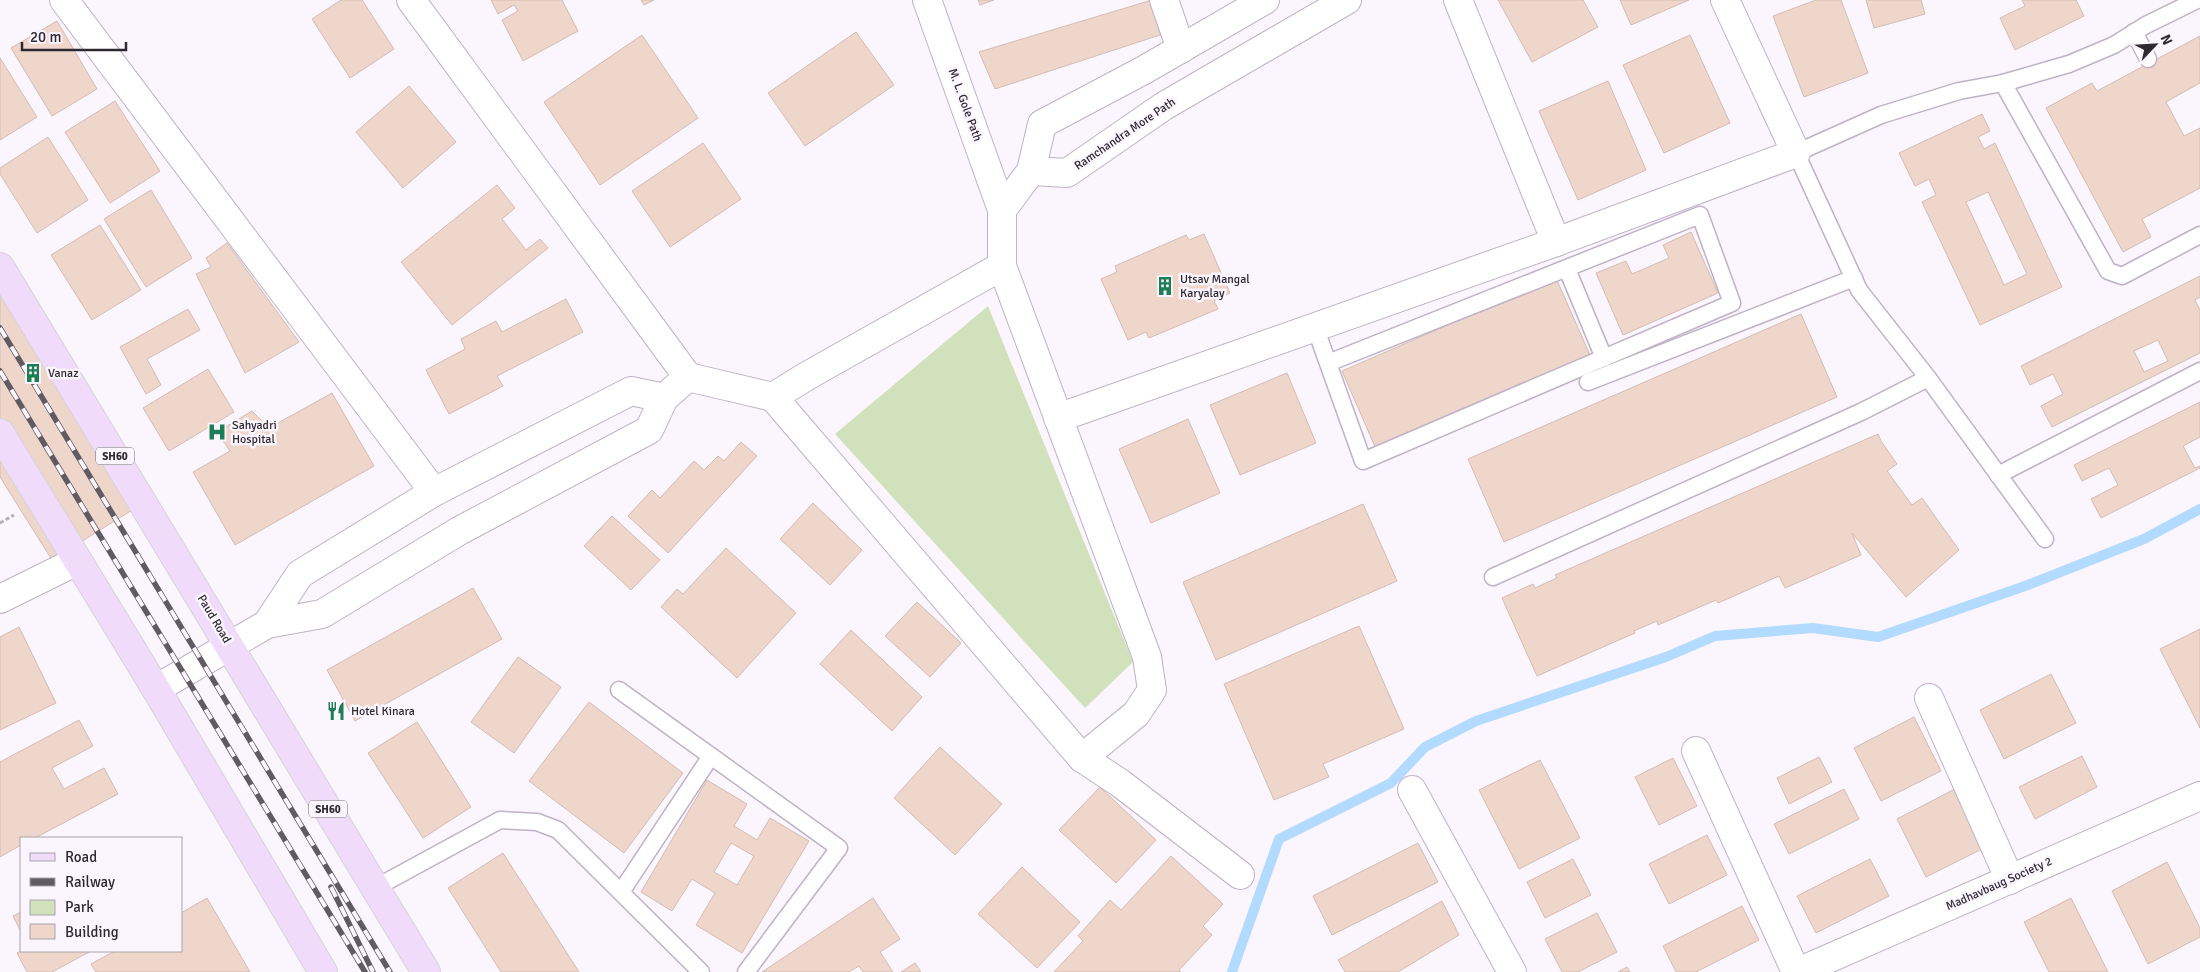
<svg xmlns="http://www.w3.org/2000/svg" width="2200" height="972" font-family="Signika,sans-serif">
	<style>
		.green { fill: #d0e1bc }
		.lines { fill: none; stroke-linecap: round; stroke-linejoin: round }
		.stream { stroke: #b3daff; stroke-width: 10 }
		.building { fill: #efd6ca; stroke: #d4bcb0; fill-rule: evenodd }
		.service-casing { stroke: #bfb2c7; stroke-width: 19 }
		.minor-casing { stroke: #bfb2c7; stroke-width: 30 }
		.tertiary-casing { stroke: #bfb2c7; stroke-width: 30 }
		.primary-casing { stroke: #d5d4d6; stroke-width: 30 }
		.path { stroke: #b5afb8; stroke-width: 3; stroke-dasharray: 4 2.5; stroke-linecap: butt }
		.service { stroke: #fff; stroke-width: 16 }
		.minor { stroke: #fff; stroke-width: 28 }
		.tertiary { stroke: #fff; stroke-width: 28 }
		.primary { stroke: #f0dbfb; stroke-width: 28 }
		.rail-casing { stroke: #605b63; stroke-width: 5.5 }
		.rail { stroke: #fbf5fe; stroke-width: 4; stroke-dasharray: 11; stroke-linecap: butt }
		.labels { text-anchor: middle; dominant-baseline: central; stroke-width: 5; stroke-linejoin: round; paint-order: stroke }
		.shield { fill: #fbf5fe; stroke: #6c666e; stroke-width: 1 }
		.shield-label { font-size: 11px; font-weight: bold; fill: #2e2931 }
		.street-label { font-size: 12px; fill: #2e2931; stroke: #fbf5fe }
		.poi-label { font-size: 12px; fill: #2e2931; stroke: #fbf5fe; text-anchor: start }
	</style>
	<rect width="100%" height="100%" fill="#fbf5fe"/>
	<path class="green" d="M988,306L1133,662L1085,708L835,434Z"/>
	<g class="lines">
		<path class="stream" d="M1232,972L1279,839L1391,783L1425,747L1476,721L1666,657L1715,636L1813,628L1878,637L2028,585L2144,539L2200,509"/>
	</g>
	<g class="building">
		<path d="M341,0H362L394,49L350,78L312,19Z"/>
		<path d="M491,0H562L578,31L523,61L502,20L518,11L514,5L498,14Z"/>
		<path d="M641,0H654L644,5Z"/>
		<path d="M978,0H994L980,5Z"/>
		<path d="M1152,0L1166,33L995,89L979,52Z"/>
		<path d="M1498,0H1583L1598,27L1532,62Z"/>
		<path d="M1620,0H1689L1631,25Z"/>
		<path d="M1816,0H1841L1868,73L1804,97L1773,16Z"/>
		<path d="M1866,0H1921L1925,14L1874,28Z"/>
		<path d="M2022,0H2076L2084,16L2015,50L2000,18L2025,6Z"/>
		<path d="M57,21L97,89L52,116L11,48Z"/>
		<path d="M856,32L894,85L805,146L768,93Z"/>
		<path d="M642,35L698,118L600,185L544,102Z"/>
		<path d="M1690,35L1730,123L1664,153L1623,65Z"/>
		<path d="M2200,36V83L2166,102L2184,136L2200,128V188L2142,219L2151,237L2123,252L2046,108L2092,83L2097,91Z"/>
		<path d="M0,58L37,117L0,140Z"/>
		<path d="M1608,81L1646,170L1578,200L1539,111Z"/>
		<path d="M409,86L456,142L403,188L356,132Z"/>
		<path d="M115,101L160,171L110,203L65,132Z"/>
		<path d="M1982,114L1990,131L1978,137L1984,149L1995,143L2062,287L1980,325L1922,202L1936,195L1929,179L1915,186L1899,153ZM1988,192L2027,274L2004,285L1966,202Z"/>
		<path d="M48,137L88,200L37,233L0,174V168Z"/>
		<path d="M703,143L741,199L670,247L632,191Z"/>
		<path d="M497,185L515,208L502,219L526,250L540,239L548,248L452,325L401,262Z"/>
		<path d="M151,190L192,258L146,287L104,219Z"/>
		<path d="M100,225L141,290L92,320L51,255Z"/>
		<path d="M1691,232L1718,293L1623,335L1596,273L1626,261L1632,274L1669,258L1663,245Z"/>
		<path d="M1204,234L1230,293L1214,301L1218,309L1149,338L1146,332L1128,340L1101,279L1117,272L1115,266L1186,235L1189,240Z"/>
		<path d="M227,243L299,342L245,373L196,274L211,267L206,258Z"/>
		<path d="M0,269L145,502L52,560L0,477Z"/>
		<path d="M2200,276V297L2195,300L2200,310V353L2052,427L2041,406L2063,394L2053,374L2030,385L2021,366ZM2158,340L2168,361L2144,372L2134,351Z"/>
		<path d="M1556,278L1590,355L1376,449L1342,371Z"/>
		<path d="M566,299L583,332L497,376L503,386L449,414L426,370L465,349L461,339L496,321L502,332Z"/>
		<path d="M188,309L200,330L147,359L161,385L146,394L120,347Z"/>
		<path d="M1801,314L1837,397L1504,542L1468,459Z"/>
		<path d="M208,369L234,412L169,451L143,408Z"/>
		<path d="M1287,373L1316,443L1240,475L1210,405Z"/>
		<path d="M332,393L374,466L235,545L193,472L230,451L217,432L252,411L269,428Z"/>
		<path d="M2200,402V437L2183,446L2195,468L2200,466V468L2101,518L2091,499L2118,485L2109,468L2082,481L2074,465Z"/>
		<path d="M1188,419L1220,493L1151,523L1119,449Z"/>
		<path d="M1878,434L1881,441L1897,464L1887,471L1912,505L1922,498L1959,550L1906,597L1852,533L1861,555L1785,588L1779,576L1718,603L1716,600L1658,625L1657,621L1634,631L1635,633L1537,676L1502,598L1533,584L1535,588L1557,578L1555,575Z"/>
		<path d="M741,442L757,456L668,553L628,516L652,490L660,498L694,461L704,470L718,456L724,461Z"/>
		<path d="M813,503L862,550L830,585L780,539Z"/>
		<path d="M1363,504L1397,581L1216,660L1183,582Z"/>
		<path d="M612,516L660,560L631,590L584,546Z"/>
		<path d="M726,548L796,613L737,678L661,607L677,589L683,594Z"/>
		<path d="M473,588L502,639L355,721L327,670Z"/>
		<path d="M917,602L961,643L930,677L885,636Z"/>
		<path d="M1359,626L1404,729L1323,764L1329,777L1274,800L1224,684Z"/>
		<path d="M19,627L56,703L0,730V637Z"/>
		<path d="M2200,629V728L2160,649Z"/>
		<path d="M851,630L922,697L892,731L820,664Z"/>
		<path d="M518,657L561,687L514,753L471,722Z"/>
		<path d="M2051,674L2076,723L2004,759L1980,710Z"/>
		<path d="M589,702L683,773L624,853L529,781Z"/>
		<path d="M1914,717L1941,771L1881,801L1854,748Z"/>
		<path d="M79,720L93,746L52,768L64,789L104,768L118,794L35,838H21V845L0,857V762Z"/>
		<path d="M417,722L471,807L423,838L368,753Z"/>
		<path d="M940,747L1002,804L955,855L894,798Z"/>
		<path d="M2082,756L2097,787L2035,819L2019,787Z"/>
		<path d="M1819,757L1832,782L1789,804L1777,778Z"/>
		<path d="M1673,758L1697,806L1659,825L1635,777Z"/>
		<path d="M1540,760L1580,838L1519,869L1479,790Z"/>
		<path d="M707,780L747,804L734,826L757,840L770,818L809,841L742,953L696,925L715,893L692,879L672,911L641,892ZM731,843L754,856L737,885L714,872Z"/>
		<path d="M1100,787L1156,840L1116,883L1059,830Z"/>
		<path d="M1844,789L1859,819L1789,854L1774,824Z"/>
		<path d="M1955,789L1984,848L1926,877L1897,819Z"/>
		<path d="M1707,835L1727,875L1669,904L1649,864Z"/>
		<path d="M1418,843L1438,882L1332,935L1313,896Z"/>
		<path d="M503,853L579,972H501L448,888Z"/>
		<path d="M1171,856L1223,904L1203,926L1212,935L1179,970L1181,972H1054L1083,941L1078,936L1110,900L1121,910Z"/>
		<path d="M1573,859L1591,895L1545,918L1527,882Z"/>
		<path d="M1870,859L1889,896L1816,933L1797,896Z"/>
		<path d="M2167,862L2200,928V937L2148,964L2112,891Z"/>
		<path d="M1022,867L1080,922L1037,968L978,914Z"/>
		<path d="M207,898L250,972H96L91,964L115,951H181V913Z"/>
		<path d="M873,898L900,939L880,952L893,972H863L859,966L849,972H762Z"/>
		<path d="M2071,898L2108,972H2049L2024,922Z"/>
		<path d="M1442,901L1459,935L1398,972H1345L1338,960Z"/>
		<path d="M1742,906L1759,940L1696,972H1676L1663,946Z"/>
		<path d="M21,912V932L13,916Z"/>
		<path d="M1597,913L1617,952L1578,972H1562L1545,939Z"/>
		<path d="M21,951H91L52,972H27L17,953Z"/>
		<path d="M915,963L921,972H901Z"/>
		<path d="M1627,967L1630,972H1618Z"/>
	</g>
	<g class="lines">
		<g class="service-casing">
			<g id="service">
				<path d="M2134,32L2148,59"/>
				<path d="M2003,83L2108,271L2122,276L2200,235"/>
				<path d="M1567,269L1604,358"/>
				<path d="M1315,327L1363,461L1732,303L1700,215L1328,363"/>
				<path d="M1588,382L1854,278"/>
				<path d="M1998,475L2200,371"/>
				<path d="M2045,539L1928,378L1859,290L1796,153L1881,115L1959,91L2003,83L2069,64L2114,45L2146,25L2197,0"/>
				<path d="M1493,577L1861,412L1928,378"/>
				<path d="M619,690L839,848L746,972"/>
				<path d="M375,888L500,820L537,822L558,830L701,972"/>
				<path d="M621,892L711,756"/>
			</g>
		</g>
		<g class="minor-casing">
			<g id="minor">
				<path d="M64,0L434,492"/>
				<path d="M411,0L688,377"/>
				<path d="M927,0L1002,210"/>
				<path d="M1164,0L1181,49"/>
				<path d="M1458,0L1556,242"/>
				<path d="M1002,266L1147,657L1152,690L1136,714L1082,758"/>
				<path d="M773,397L1082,758L1120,783L1240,875"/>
				<path d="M1058,418L1556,242L1796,153L1725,0"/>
				<path d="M0,599L77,561"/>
				<path d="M1929,698L2010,880"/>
				<path d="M1696,751L1796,972"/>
				<path d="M1412,790L1512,972"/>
				<path d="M1798,972L2200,796"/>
			</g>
		</g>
		<g class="tertiary-casing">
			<g id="tertiary">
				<path d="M1031,171L1067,173L1164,106L1347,0"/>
				<path d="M267,624L300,574L434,492L631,391L664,398"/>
				<path d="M156,689L267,624L322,614L459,531L649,430L664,398L688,377L773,397L807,376L1002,266V210L1031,171L1042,124L1144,70L1265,0"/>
			</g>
		</g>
		<g class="primary-casing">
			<g id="primary">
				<path d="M0,267L426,972"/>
				<path d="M0,433L156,689L323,972"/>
			</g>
		</g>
		<path class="path" d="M0,523L14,515"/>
		<use href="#service" class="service"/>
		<use href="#minor" class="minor"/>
		<use href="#tertiary" class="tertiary"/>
		<use href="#primary" class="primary"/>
		<g class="rail-casing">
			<g id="rail">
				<path d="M0,328L390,972"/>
				<path d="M0,371L365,972"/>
				<path d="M331,887L373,972"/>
			</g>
		</g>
		<use href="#rail" class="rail"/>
	</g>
	<defs>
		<g id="building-bare" transform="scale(1.5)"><path d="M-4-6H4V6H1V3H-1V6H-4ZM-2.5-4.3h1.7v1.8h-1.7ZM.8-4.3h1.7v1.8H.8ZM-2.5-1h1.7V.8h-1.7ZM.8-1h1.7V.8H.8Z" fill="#1d7e56" stroke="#fbf5fe" stroke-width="2.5" paint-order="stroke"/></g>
		<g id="hospital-bare" transform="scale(1.5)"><path d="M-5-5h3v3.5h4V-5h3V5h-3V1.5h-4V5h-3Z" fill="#1d7e56" stroke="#fbf5fe" stroke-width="2.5" paint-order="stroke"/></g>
		<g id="restaurant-bare" transform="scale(1.5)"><path d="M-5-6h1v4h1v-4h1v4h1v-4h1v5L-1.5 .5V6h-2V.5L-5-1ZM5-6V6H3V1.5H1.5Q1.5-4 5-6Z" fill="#1d7e56" stroke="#fbf5fe" stroke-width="2.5" paint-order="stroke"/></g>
	</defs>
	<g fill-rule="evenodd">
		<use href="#building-bare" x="1165" y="286"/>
		<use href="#building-bare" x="33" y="373"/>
		<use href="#hospital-bare" x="217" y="432"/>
		<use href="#restaurant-bare" x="336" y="711"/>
	</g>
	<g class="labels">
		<g class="shield">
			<rect x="96" y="447.5" width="38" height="17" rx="4"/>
			<rect x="309" y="800.5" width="38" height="17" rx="4"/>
		</g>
		<g class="shield-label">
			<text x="115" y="456">SH60</text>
			<text x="328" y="809">SH60</text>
		</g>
		<g class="street-label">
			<text transform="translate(965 105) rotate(70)">M. L. Gole Path</text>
			<text transform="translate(1125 134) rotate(-34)">Ramchandra More Path</text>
			<text transform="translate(214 619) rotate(59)">Paud Road</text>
			<text transform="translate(1999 884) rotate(-24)">Madhavbaug Society 2</text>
		</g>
		<g class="poi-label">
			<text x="1180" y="279">Utsav Mangal<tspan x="1180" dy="14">Karyalay</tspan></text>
			<text x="48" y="373">Vanaz</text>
			<text x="232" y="425">Sahyadri<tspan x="232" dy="14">Hospital</tspan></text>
			<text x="351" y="711">Hotel Kinara</text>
		</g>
	</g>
	<rect x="20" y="837" width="162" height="115" fill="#fbf5fe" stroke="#a9a3ac"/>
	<rect x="30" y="853" width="25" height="8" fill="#f0dbfb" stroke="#a9a3ac"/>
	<text x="65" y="862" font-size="15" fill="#2e2931">Road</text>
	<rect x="30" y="878" width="25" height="8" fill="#605b63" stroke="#a9a3ac"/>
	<text x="65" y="887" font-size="15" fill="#2e2931">Railway</text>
	<rect x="30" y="900" width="25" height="15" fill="#d0e1bc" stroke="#a9a3ac"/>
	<text x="65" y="912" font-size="15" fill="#2e2931">Park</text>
	<rect x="30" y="924" width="25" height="15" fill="#efd6ca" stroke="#a9a3ac"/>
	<text x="65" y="937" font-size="15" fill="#2e2931">Building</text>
	<g transform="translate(2155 45) rotate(65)" stroke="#fbf5fe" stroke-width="4" paint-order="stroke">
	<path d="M0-4L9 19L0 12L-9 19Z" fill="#2e2931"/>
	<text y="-8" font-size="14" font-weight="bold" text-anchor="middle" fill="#2e2931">N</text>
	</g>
	<path d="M22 42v8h104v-8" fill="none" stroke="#2e2931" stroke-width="2.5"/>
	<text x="30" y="42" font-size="15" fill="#2e2931" stroke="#fbf5fe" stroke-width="4" paint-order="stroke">20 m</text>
</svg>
